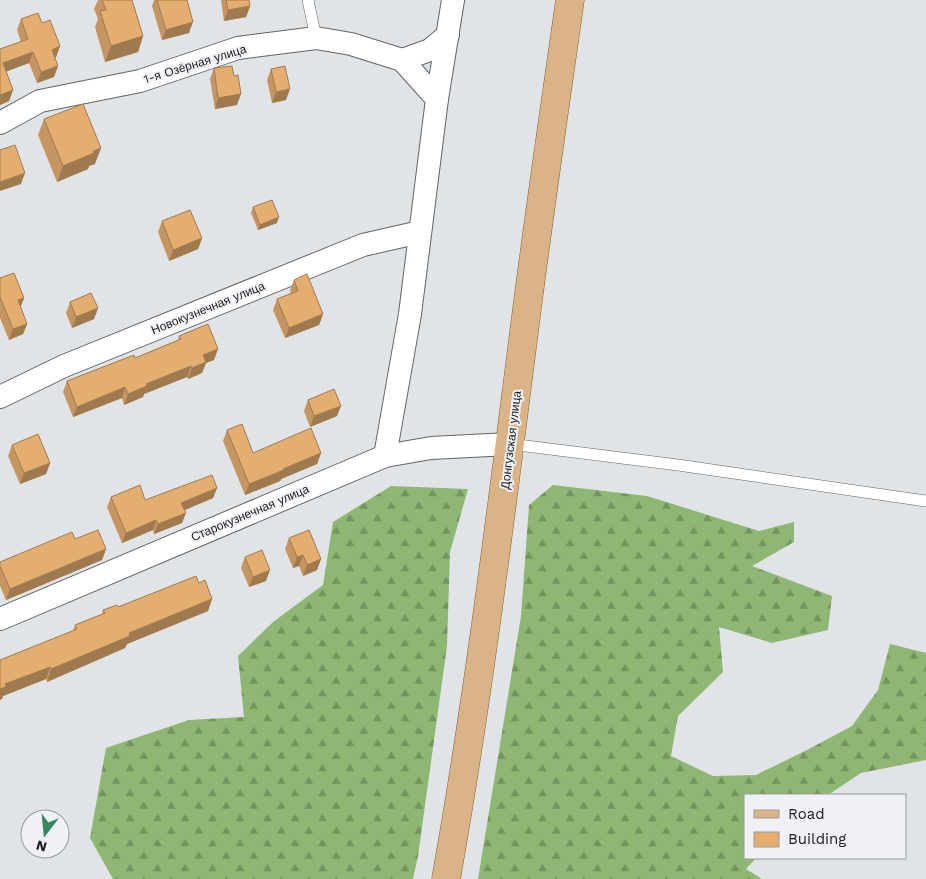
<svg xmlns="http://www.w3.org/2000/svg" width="926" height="879" font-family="'Work Sans',sans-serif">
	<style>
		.forest { fill: url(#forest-firs) }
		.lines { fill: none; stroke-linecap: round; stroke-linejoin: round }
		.lane-casing { stroke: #626466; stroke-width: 12 }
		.street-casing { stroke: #626466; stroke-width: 24 }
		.primary-casing { stroke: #875e2e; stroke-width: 29 }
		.lane { stroke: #fff; stroke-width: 11 }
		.street { stroke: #fff; stroke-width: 22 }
		.primary { stroke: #dab487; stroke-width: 28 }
		.wall { fill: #c59661 }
		.shaded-wall { fill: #a07a4f }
		.building { fill: #e5ae71; stroke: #a07a4f }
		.labels { text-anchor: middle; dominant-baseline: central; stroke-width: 4; stroke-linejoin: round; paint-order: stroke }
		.street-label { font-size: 12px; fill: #1a1b1c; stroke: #eff1f4 }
	</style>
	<defs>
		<pattern id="forest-firs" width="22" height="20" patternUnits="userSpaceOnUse" patternTransform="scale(1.25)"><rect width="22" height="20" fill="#8fb774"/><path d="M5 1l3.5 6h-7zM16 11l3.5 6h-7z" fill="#74945e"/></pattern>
	</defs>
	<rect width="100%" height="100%" fill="#e1e4e7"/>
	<g class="forest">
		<path d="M553,485L647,496L759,531L794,522V542L752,566L832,596L828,630L772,643L719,627L723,672L678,716L671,756L713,776L756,775L807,750L852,726L878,690L890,644L926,653V760L861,773L828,795H745V858H756L746,869L762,879H478L521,616L529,505Z"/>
		<path d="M391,486L468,489L450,552L447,646L418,856L413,879H113L90,838L106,748L189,720L244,717L238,656L273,622L323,585L333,522Z"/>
	</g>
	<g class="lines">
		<g class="lane-casing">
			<g id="lane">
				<path d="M308,0L316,38"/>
				<path d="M510,444L678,465L926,501"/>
			</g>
		</g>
		<g class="street-casing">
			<g id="street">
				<path d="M402,60L430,50L448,35"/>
				<path d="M0,123L40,101L140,81L238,48L316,38L351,44L402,60L437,99"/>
				<path d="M0,397L64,366L363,245L420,232"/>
				<path d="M385,456L410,314L437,99L453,0"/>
				<path d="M0,619L385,456L431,448L510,444"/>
			</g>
		</g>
		<g class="primary-casing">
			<path id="primary" d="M446,879C478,700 500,520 523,340C537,227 554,113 570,0"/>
		</g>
		<use href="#lane" class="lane"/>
		<use href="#street" class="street"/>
		<use href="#primary" class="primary"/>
	</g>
	<g class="wall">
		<path d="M98,0H132L143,36L138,52L105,62L95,27L98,19L94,9Z"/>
		<path d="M154,0H187L189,33L162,40L152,6Z"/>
		<path d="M221,0H249L250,6L246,17L224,21Z"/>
		<path d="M21,19L60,46L56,57L55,58L58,66L54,77L37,83L29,63L6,71L13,90L9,101L0,105V49L21,42L17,30Z"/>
		<path d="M214,68L237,105L215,109L210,79Z"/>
		<path d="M271,69L286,100L272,103L267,80Z"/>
		<path d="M44,119L95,164L89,166L88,169L57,182L38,135Z"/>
		<path d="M253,207L277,223L258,230L251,213Z"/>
		<path d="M162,221L202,238L198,249L169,261L158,232Z"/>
		<path d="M0,278L24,298L20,307L27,324L23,334L9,340L0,318Z"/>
		<path d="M294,280L323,314L319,325L285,338L273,310L277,299L291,293L290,290Z"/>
		<path d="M70,302L98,308L94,319L72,328L66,313Z"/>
		<path d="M179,336L214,360L206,363L202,373L188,379L187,377L144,394L143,397L124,405L122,398L73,417L63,392L67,381L135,358L178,340Z"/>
		<path d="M308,400L337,416L310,427L304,411Z"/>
		<path d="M227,430L253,453H321L317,464L281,479L280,481L245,495L223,441Z"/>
		<path d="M12,445L50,463L46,474L20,484L8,456Z"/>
		<path d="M217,488L213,498L184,510L182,523L154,534L153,530L122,543L107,507L111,497L145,500Z"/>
		<path d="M289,538L321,559L317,570L303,576L299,566L293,568L285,549Z"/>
		<path d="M75,539L106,549L102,560L6,600L0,586V562Z"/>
		<path d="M245,557L266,581L249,587L241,568Z"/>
		<path d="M199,583L212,599L208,611L127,644L125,648L47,682L46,679L3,696L2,699L0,660L73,631L75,625L102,614L103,610L118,607Z"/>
	</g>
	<g class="shaded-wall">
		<path d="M250,6L246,17L224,21L228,10Z"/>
		<path d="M193,22L189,33L162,40L166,30Z"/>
		<path d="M143,36L138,52L105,62L111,46Z"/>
		<path d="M60,46L56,57L48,60L52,50Z"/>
		<path d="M33,52L29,63L0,74L3,63Z"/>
		<path d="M58,66L54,77L37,83L41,72Z"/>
		<path d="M290,89L286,100L272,103L276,92Z"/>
		<path d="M13,90L9,101L0,105V95Z"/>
		<path d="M241,94L237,105L215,109L218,98Z"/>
		<path d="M101,148L95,164L89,166L88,169L57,182L63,166Z"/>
		<path d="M25,173L21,184L0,191V182Z"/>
		<path d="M279,217L277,223L258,230L260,225Z"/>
		<path d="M202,238L198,249L169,261L173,250Z"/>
		<path d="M24,298L20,309L18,300Z"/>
		<path d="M98,308L94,319L72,328L76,317Z"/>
		<path d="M323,314L319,325L285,338L289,328Z"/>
		<path d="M27,324L23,334L9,340L13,329Z"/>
		<path d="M218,349L214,360L206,363L202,373L188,379L192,368L203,355Z"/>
		<path d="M191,366L187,377L144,394L143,397L124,405L128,394L146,384Z"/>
		<path d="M125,387L122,398L73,417L77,407Z"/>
		<path d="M341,406L337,416L310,427L314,416Z"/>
		<path d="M321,453L317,464L281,479L280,481L245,495L249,484L283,469Z"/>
		<path d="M50,463L46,474L20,484L24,473Z"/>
		<path d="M217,488L213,498L178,513L181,503Z"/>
		<path d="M186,513L182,523L154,534L158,524Z"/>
		<path d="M156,520L153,530L122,543L126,533Z"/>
		<path d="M106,549L102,560L6,600L10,589Z"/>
		<path d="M303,555L299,566L293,568L297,557Z"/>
		<path d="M321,559L317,570L303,576L307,565Z"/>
		<path d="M270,570L266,581L249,587L253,577Z"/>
		<path d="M212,599L208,611L127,644L125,648L47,682L51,669L129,633Z"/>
		<path d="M50,667L46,679L3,696L2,699L0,700V689L5,684Z"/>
	</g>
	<g class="building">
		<path d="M102,0H132L143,36L111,46L100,11L106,10Z"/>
		<path d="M157,0H187L193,22L166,30Z"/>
		<path d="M226,0H249L250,6L228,10Z"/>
		<path d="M38,13L42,23L50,20L60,46L52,50L58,66L41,72L33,52L3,63L13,90L0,95V49L28,39L21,19Z"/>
		<path d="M232,66L234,76L238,75L241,94L218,98L214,68Z"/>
		<path d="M285,66L290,89L276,92L271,69Z"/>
		<path d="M83,104L101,148L93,151L94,153L63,166L44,119Z"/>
		<path d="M15,145L25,173L0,182V150Z"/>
		<path d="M272,200L279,217L260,225L253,207Z"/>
		<path d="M190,210L202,238L173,250L162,221Z"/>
		<path d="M14,273L24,298L18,300L27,324L13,329L0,297V278Z"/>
		<path d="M307,274L323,314L289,328L277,299L298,291L294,280Z"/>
		<path d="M91,293L98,308L76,317L70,302Z"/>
		<path d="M208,324L218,349L203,355L206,362L192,368L191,366L146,384L147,386L128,394L125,387L77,407L67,381L134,355L135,358L181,339L179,336Z"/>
		<path d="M334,389L341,406L314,416L308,400Z"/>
		<path d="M242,424L253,453L311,428L321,453L283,469L284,470L249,484L227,430Z"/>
		<path d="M38,434L50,463L24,473L12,445Z"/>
		<path d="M212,475L217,488L181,503L186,513L158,524L156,520L126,533L111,497L140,485L145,500Z"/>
		<path d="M98,530L106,549L10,589L0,566V562L72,532L75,539Z"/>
		<path d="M309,530L321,559L307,565L303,555L297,557L289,538Z"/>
		<path d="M262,550L270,570L253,577L245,557Z"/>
		<path d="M196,576L199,583L205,580L212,599L129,633L130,636L51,669L50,667L5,684L6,687L0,689V660L77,629L75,625L105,613L103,610L117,605L118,607Z"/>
	</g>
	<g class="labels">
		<g class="street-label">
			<text transform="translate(195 64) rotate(-17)">1-я Озёрная улица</text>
			<text transform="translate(208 308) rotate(-22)">Новокузнечная улица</text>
			<text transform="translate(511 440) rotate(-83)">Донгузская улица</text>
			<text transform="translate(250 513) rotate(-23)">Старокузнечная улица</text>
		</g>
	</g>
	<rect x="744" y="794" width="162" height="65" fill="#eff1f4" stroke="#9a9b9e"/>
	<rect x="754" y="810" width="25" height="8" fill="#dab487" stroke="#9a9b9e"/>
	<text x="788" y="819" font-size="15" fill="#1a1b1c">Road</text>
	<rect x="754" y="832" width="25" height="15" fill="#e5ae71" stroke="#9a9b9e"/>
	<text x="788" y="844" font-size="15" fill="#1a1b1c">Building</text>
	<g transform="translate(45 834) rotate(196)"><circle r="24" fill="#eff1f4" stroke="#9a9b9e"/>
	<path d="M0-4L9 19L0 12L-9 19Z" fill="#35885b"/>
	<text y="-8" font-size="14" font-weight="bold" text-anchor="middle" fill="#1a1b1c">N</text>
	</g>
</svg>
